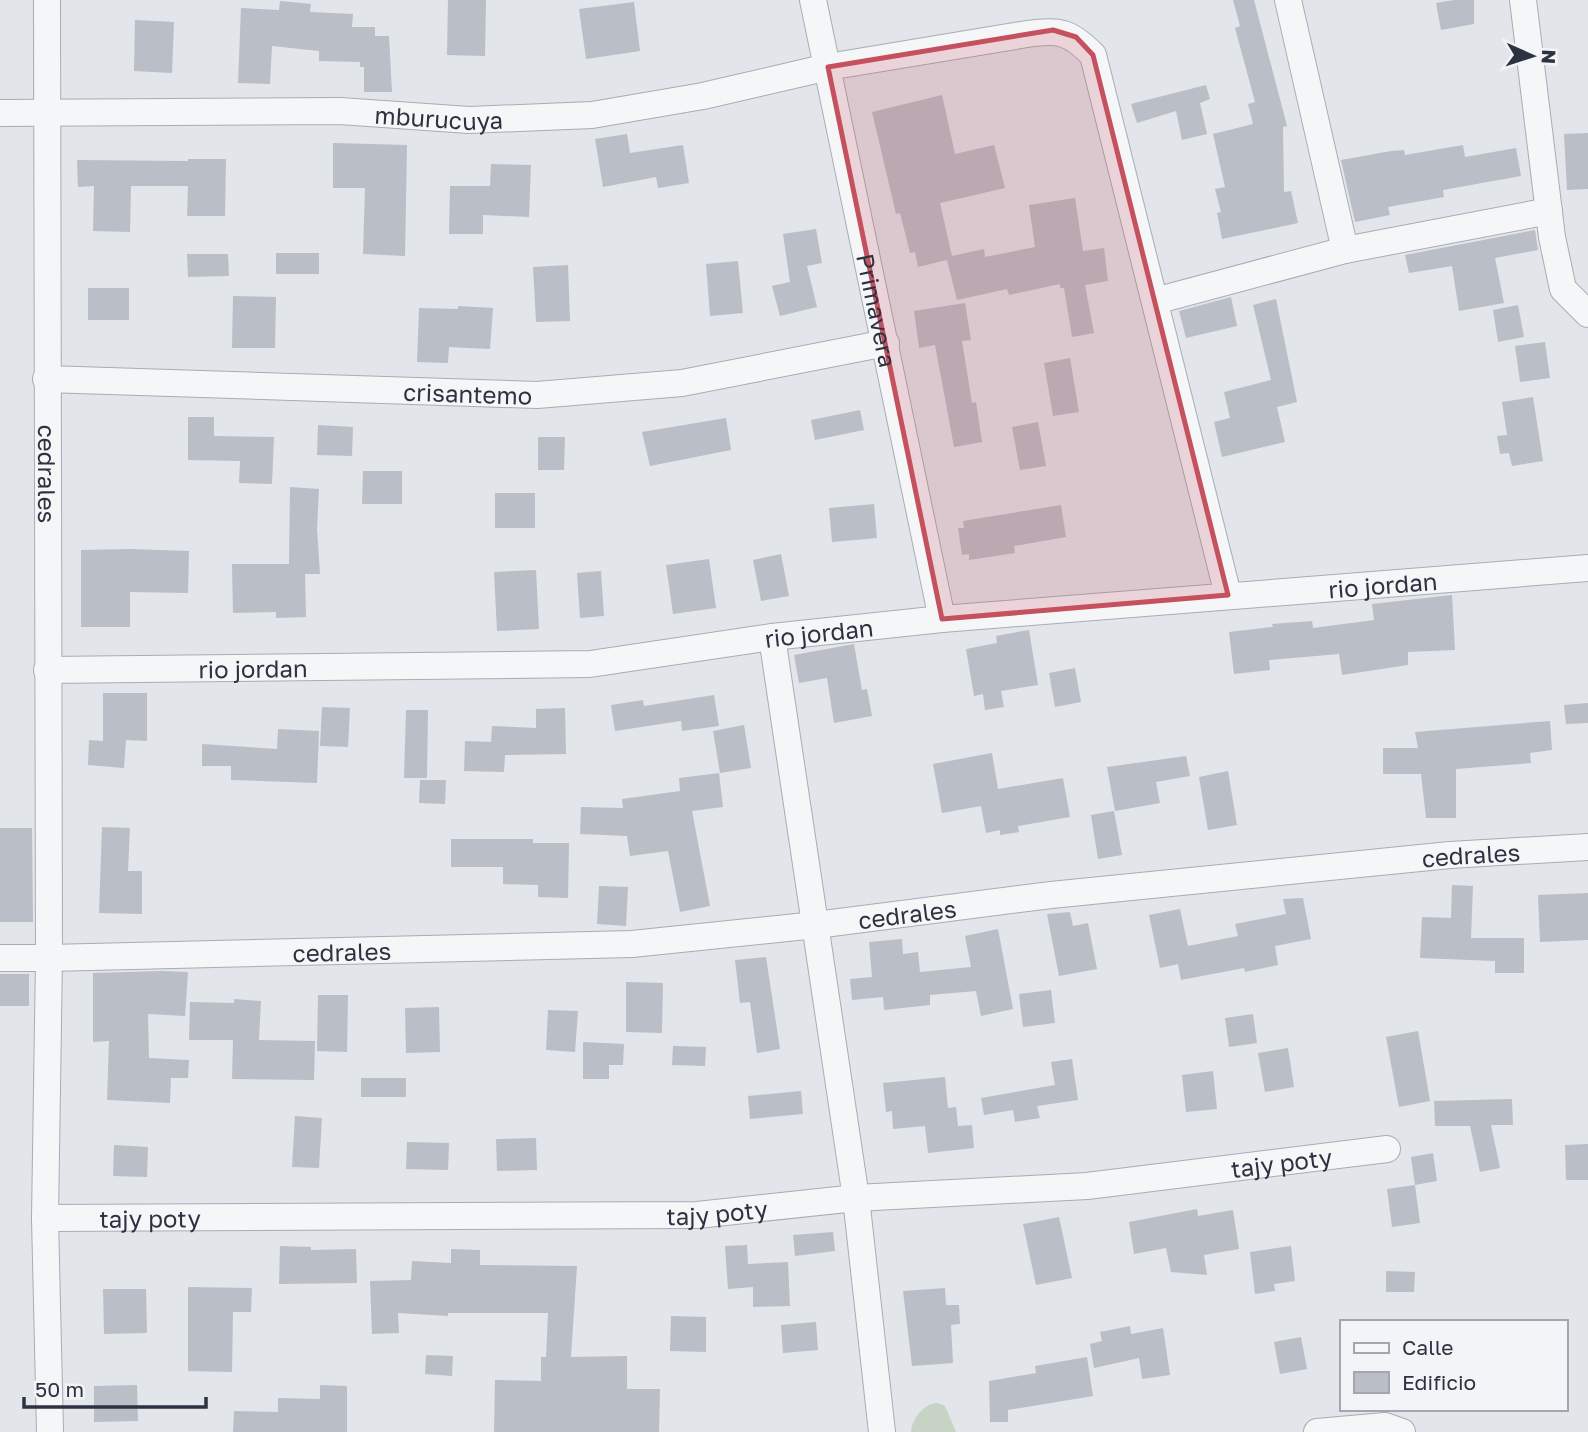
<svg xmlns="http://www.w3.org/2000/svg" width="1588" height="1432" font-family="'Golos Text',sans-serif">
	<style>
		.green { fill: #c7d3c4 }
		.building { fill: #babec6 }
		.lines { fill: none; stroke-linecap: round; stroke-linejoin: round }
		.street-casing { stroke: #a8acb4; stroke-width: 28 }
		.street { stroke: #f5f6f8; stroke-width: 26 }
		.marked { fill: #c5515e; fill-opacity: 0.2; stroke: #c5515e; stroke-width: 5; stroke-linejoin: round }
		.labels { text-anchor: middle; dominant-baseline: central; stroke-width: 5; stroke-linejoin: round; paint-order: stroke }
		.street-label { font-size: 24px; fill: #2c3241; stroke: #f2f4f7 }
	</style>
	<rect width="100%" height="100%" fill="#e2e5ea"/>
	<path class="green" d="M937,1403L945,1406L956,1432H911C912,1418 924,1404 937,1403Z"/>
	<g class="building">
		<path d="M448,0H486L485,56L447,55Z"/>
		<path d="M1233,0H1254L1287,126L1283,127L1284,192L1291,191L1298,223L1222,239L1217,213L1221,212L1215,189L1225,187L1213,134L1253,124L1248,104L1255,102L1235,28L1240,26Z"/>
		<path d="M1454,0H1474V24L1441,30L1436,3Z"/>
		<path d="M280,1L311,4L310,12L353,14L352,27H375V36H389L392,92H364V67H360V62L319,61V51L272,46L270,84L238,83L241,8L279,10Z"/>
		<path d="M634,2L640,51L586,59L579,9Z"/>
		<path d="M135,20L174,22L172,73L134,71Z"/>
		<path d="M1206,85L1210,99L1200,103L1207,134L1182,140L1176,111L1137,123L1131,104Z"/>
		<path d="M942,95L955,154L994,145L1005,188L940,203L952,256L984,249L985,257L1035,247L1029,205L1075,198L1083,251L1104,248L1108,281L1085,285L1094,333L1072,337L1064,288H1060V284L1009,295L1007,289L957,300L947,260L918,267L915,252L910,253L900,213L896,214L872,112Z"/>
		<path d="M1588,133V189L1567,190L1564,134Z"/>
		<path d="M627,134L630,153L683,145L689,183L658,188L656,177L603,187L595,139Z"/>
		<path d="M333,143L407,145L405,256L363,254L365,188H333Z"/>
		<path d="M1463,145L1465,157L1516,148L1521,176L1443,190L1444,197L1388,207L1390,215L1355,222L1341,160L1391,151L1404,150L1405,155Z"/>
		<path d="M188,159H226L225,216H187L188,186H131L130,232L93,231L94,186L78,187L77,160L188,161Z"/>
		<path d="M491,164L531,165L529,217L483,215V234H449L450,186H490Z"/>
		<path d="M816,229L822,263L807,266L817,307L780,316L772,286L790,282L783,234Z"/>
		<path d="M1535,230L1538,250L1495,258L1504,303L1459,311L1452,266L1409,273L1405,255Z"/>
		<rect x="276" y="253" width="43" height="21"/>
		<path d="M187,254H228L229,276L188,277Z"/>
		<path d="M738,261L743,313L710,316L706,264Z"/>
		<path d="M568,265L570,321L536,322L533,267Z"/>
		<rect x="88" y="288" width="41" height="32"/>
		<path d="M233,296L276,297L275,348H232Z"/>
		<path d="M1231,297L1237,326L1186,338L1179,311Z"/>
		<path d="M1276,299L1297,402L1277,407L1285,442L1222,457L1214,422L1230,418L1224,392L1271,380L1253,305Z"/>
		<path d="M965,303L971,340L962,341L972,403L976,402L982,442L954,447L935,345L919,348L914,311Z"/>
		<path d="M1518,305L1524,337L1498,342L1493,310Z"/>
		<path d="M458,306L493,308L490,349L449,347L448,363L417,362L419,308L458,309Z"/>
		<path d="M1545,342L1550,378L1520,382L1515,346Z"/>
		<path d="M1070,358L1079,412L1053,416L1044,363Z"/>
		<path d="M1533,397L1543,461L1512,466L1509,453L1500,454L1497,436L1507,435L1502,402Z"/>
		<path d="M860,410L864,430L815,440L811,420Z"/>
		<path d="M188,417H214V436L274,437L272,484L239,483L240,461L188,460Z"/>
		<path d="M726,418L731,450L650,466L642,432Z"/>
		<path d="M1038,422L1046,466L1020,470L1012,427Z"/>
		<path d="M318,425L353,427L352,456L317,455Z"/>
		<path d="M538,437H565L564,470H538Z"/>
		<path d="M363,471H402V504H362Z"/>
		<path d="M290,487L319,489L317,529L320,574H305L306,617L276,618V612L233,613L232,564H289Z"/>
		<rect x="495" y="493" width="40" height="35"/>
		<path d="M874,504L877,538L832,542L829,508Z"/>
		<path d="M1061,505L1066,537L1014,546L1015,553L969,560V554L962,555L958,528H964L963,521Z"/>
		<path d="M132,549L189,551L188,593L130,592V627H81V550Z"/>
		<path d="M781,554L789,596L761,601L753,560Z"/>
		<path d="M709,559L716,608L673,614L666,565Z"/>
		<path d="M536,570L539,629L497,631L494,572Z"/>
		<path d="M601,571L604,616L580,618L577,573Z"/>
		<path d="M1452,595L1455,650L1408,652V665L1342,675L1339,654L1269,660L1270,670L1234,674L1229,632L1273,627L1272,624L1312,621L1313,628L1374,620L1372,604Z"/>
		<path d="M1029,630L1038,685L1001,691L1004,707L985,710L983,694L974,696L966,649L997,643L996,636Z"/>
		<path d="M854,644L862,690L867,689L872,716L834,723L827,678L799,683L794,655Z"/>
		<path d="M1075,668L1081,702L1055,707L1049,673Z"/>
		<path d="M103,693H147V741L126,740L124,768L88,765L89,740L103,741Z"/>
		<path d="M714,695L719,726L682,731L681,721L615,731L611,705L643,700L644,706Z"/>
		<path d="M1588,703V723L1566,724L1564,705Z"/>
		<path d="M322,707L350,708L348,747L320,746Z"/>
		<path d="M565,708L566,754L505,755L504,772L464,771L465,741L491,742L492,726L536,728V709Z"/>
		<path d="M406,710H428L427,778H404Z"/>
		<path d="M1550,721L1552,750L1530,753L1531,763L1456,769V818H1426L1421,774H1383V748H1418L1415,732Z"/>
		<path d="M744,725L751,768L720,773L713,731Z"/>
		<path d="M278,729L319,731L317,783L231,780V766H202V744L277,749Z"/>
		<path d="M992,753L998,789L1063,778L1070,817L1018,826L1019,832L1000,835V830L986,833L981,806L942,813L933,764Z"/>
		<path d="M1186,756L1190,776L1156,782L1160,803L1115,811L1107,767Z"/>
		<path d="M1228,771L1237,825L1208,830L1199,777Z"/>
		<path d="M719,773L723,807L692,811L710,906L680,912L668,851L630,856L627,836L580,834L581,807L623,808L622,799L680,791L679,778Z"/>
		<path d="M420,780H446L445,804L419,803Z"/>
		<path d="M1114,811L1122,855L1098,859L1091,815Z"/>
		<path d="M102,827L130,828L128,871H142V914L99,913Z"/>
		<path d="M0,828H32L33,922H0Z"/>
		<path d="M451,839H533V843H569L568,898L538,897V885L503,884V867H451Z"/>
		<path d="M1452,885L1473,886L1471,938H1524V973H1495V961L1420,958L1422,917L1451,918Z"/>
		<path d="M599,886L628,887L626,926L597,924Z"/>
		<path d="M1588,893V940L1540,942L1538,895Z"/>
		<path d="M1303,898L1311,939L1275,946L1278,965L1245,972L1244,968L1181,980L1178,964L1160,968L1149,915L1180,909L1188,946L1238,936L1235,924L1286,914L1283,899Z"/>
		<path d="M1070,912L1073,926L1088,923L1097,969L1059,976L1047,914Z"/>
		<path d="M998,929L1013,1009L981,1016L976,991L930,995V1005L884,1010L883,997L852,1000L850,979L872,977L869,942L902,939L903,954L918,952L920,972L971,967L965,936Z"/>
		<path d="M766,957L780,1049L757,1053L750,1002L740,1003L735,960Z"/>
		<path d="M162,971L188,972L185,1016L148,1014L149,1058L189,1060L188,1078H171L170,1103L107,1100L109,1041L93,1042V973Z"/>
		<rect x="0" y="974" width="29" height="32"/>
		<path d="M626,982L663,983L662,1033L626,1032Z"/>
		<path d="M1051,990L1055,1023L1023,1027L1019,994Z"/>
		<path d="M318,995H348L347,1052L317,1051Z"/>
		<path d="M234,999L261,1001L259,1040L315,1041L314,1080L232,1079L233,1040H189L190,1002L234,1003Z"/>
		<path d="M439,1007L440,1052L406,1053L405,1008Z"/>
		<path d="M548,1010L578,1011L575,1052L546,1050Z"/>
		<path d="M1253,1014L1257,1043L1229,1047L1225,1018Z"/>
		<path d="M1418,1031L1430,1101L1399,1107L1386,1037Z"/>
		<path d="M583,1042L624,1044L623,1065H609V1079H583Z"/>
		<path d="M673,1046L706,1047L705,1066L672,1065Z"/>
		<path d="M1288,1048L1294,1087L1265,1092L1258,1053Z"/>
		<path d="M1072,1059L1078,1100L1037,1106L1040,1118L1015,1122L1013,1110L984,1115L981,1098L1055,1085L1051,1062Z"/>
		<path d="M1213,1071L1217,1109L1186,1112L1182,1075Z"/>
		<path d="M945,1077L948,1108L956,1107L958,1126L972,1125L974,1148L928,1153L925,1126L893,1129L892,1111L886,1112L883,1083Z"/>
		<rect x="361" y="1078" width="45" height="19"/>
		<path d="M801,1091L803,1114L750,1119L748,1096Z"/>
		<path d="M1512,1099L1513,1125H1491L1500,1168L1480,1172L1470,1126H1435L1434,1101Z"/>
		<path d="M295,1116L322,1118L319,1168L292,1167Z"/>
		<path d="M536,1138L537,1170L497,1171L496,1139Z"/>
		<path d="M407,1142L449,1143L448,1170L406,1169Z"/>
		<path d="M1588,1144V1180H1566L1565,1145Z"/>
		<path d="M114,1145L148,1147L147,1177L113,1176Z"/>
		<path d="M1433,1153L1437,1181L1415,1185L1411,1157Z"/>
		<path d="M1415,1185L1420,1223L1392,1227L1387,1189Z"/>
		<path d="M1197,1209L1198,1216L1233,1210L1239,1249L1204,1255L1207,1275L1171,1272L1166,1248L1134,1254L1129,1222Z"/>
		<path d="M1059,1217L1072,1278L1036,1285L1023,1224Z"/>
		<path d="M833,1232L835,1251L795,1256L793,1235Z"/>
		<path d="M747,1245L748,1264L788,1262L790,1306L753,1307V1287L728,1289L725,1246Z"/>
		<path d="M280,1246L311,1247V1250L356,1249L357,1283L279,1284Z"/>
		<path d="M1291,1246L1295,1281L1274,1284L1275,1291L1255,1294L1250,1252Z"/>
		<path d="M451,1249L480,1250V1265L577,1266L571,1357L627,1356V1389H660L659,1432H494L495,1380L541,1381V1357H546L548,1313H448V1316L398,1313L399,1333L372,1334L370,1281L411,1280L412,1261L451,1263Z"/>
		<path d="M1386,1271L1415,1272L1414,1292H1386Z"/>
		<path d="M188,1287L252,1288L251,1312H233L232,1372L188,1371Z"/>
		<path d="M945,1288L946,1305H959L960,1324L951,1325L953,1363L912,1366L903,1291Z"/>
		<path d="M103,1289H146L147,1333L104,1334Z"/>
		<path d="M671,1316L706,1317V1352L670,1351Z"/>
		<path d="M816,1322L818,1350L783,1353L781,1325Z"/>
		<path d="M1130,1326L1131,1334L1163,1328L1170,1375L1142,1379L1139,1358L1094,1368L1090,1344L1102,1341L1100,1332Z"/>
		<path d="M1301,1337L1307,1369L1280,1374L1274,1342Z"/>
		<path d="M426,1355L453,1356L452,1376L425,1374Z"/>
		<path d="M1087,1357L1093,1396L1008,1410V1422H990L989,1381L1036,1373L1035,1366Z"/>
		<path d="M137,1385L138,1421L94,1422V1386Z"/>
		<path d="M320,1385L347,1386V1432H233L234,1411L278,1412V1398L320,1399Z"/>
	</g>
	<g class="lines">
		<g class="street-casing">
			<g id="street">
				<path id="s1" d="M47,0L49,958L632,944L816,925L1051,895L1450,855L1588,847"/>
				<path id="s2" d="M813,0L942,619"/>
				<path d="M1288,0L1345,250"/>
				<path d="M1523,0L1552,237L1563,289L1588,314"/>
				<path id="s3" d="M0,113L340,111L469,120L592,115L703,96L828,67L1027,34C1060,29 1070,32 1093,55L1228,595"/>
				<path d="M1155,301L1345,250L1549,211"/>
				<path id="s4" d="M46,379L537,395L682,383L886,343"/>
				<path d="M772,637L856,1198L882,1432"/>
				<path id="s5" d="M47,670L590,664L772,637L942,619L1588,568"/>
				<path d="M0,958H49L45,1218L50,1432"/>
				<path id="s6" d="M45,1218L697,1215L856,1198L1087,1186L1387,1149"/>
				<path d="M1317,1432L1385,1426L1402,1432"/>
			</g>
		</g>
		<use href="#street" class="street"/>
	</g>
	<path class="marked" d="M1053,30L1076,37L1093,55L1228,595L942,619L828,67Z"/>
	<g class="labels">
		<g class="street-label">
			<text stroke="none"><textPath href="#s3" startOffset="439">mburucuya</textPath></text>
			<text stroke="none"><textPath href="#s2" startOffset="317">Primavera</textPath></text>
			<text stroke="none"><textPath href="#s4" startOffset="422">crisantemo</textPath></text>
			<text stroke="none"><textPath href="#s1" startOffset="474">cedrales</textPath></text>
			<text stroke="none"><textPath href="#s5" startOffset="1340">rio jordan</textPath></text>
			<text stroke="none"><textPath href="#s5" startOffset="774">rio jordan</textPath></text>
			<text stroke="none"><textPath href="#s5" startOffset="206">rio jordan</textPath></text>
			<text stroke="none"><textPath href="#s1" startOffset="2385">cedrales</textPath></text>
			<text stroke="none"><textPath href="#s1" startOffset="1818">cedrales</textPath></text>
			<text stroke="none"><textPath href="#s1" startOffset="1251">cedrales</textPath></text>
			<text stroke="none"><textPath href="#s6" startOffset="1239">tajy poty</textPath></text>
			<text stroke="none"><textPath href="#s6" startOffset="672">tajy poty</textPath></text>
			<text stroke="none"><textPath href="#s6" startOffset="105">tajy poty</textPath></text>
		</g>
	</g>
	<rect x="1340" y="1320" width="228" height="91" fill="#f2f4f7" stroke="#a3a6ae" stroke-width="2"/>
	<rect x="1354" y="1343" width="35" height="10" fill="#f5f6f8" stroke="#a3a6ae" stroke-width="2"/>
	<text x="1402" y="1355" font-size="21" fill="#2c3241">Calle</text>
	<rect x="1354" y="1372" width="35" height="21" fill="#babec6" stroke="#a3a6ae" stroke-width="2"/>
	<text x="1402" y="1390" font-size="21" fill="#2c3241">Edificio</text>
	<g transform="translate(1532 56) rotate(93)" stroke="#f2f4f7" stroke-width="5" paint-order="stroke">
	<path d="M0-5L12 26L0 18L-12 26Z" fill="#2c3241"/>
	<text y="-10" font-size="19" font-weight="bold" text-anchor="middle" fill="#2c3241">N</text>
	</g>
	<path d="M24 1397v10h182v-10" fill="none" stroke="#2c3241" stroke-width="3.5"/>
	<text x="35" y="1397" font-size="21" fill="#2c3241" stroke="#f2f4f7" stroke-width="5" paint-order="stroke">50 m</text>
</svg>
